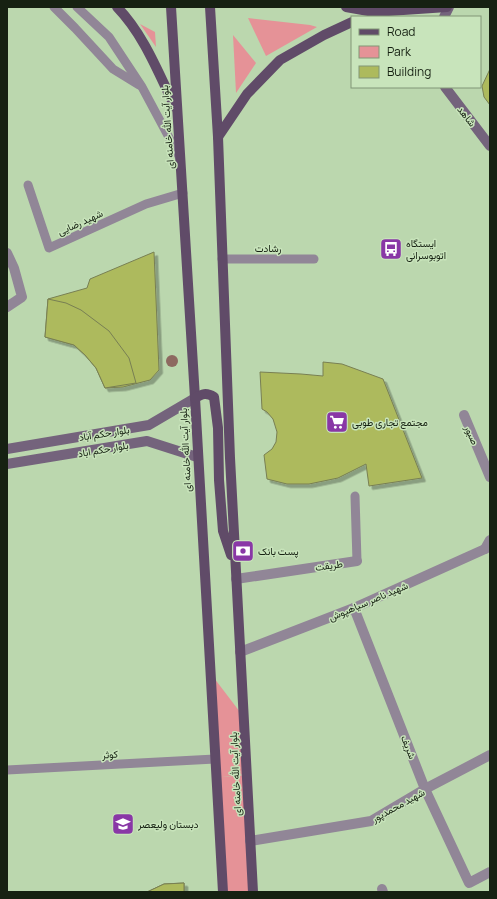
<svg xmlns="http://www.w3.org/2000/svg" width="497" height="899" font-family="Manrope,Vazirmatn,sans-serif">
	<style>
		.green { fill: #e59297 }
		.building { fill: #adba5d; stroke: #787f53; filter: url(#shadow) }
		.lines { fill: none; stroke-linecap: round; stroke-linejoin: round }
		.lane { stroke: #918697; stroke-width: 9 }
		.street { stroke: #918697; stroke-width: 10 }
		.secondary { stroke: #74637c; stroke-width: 10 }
		.primary { stroke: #604b68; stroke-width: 10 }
		.tree { fill: #8d6960 }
		.labels { text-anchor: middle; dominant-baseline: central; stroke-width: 3; stroke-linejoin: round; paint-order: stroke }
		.street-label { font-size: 10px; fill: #162112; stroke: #c8e4bb }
		.poi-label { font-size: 10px; fill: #162112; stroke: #c8e4bb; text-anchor: start }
	</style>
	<defs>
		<filter id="shadow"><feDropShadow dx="3.5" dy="3.5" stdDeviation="0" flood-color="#0004"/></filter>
	</defs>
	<rect width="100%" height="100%" fill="#bbd7ae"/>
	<g class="green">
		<path d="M248,18L310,25L317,27L266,56Z"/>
		<path d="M140,24L155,32L156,47Z"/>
		<path d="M233,35L256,63L236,93Z"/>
		<path d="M211,674L243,716L246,774L221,777L247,775L253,892H223Z"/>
	</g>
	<g class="building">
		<path d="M490,69V105L484,97L482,86Z"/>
		<path d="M154,252L159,370L150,380L123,387L105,388L96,368L85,355L74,345L45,337L48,299L87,288L90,279Z"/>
		<path d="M48,299L66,303L81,310L109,331L129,358L136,383L105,388L96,368L85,355L74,345L45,337Z"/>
		<path d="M323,362L342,364L383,379L422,478L369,486L366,464L338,478L309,484H287L267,479L264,455L272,449L276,442L277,432L273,419L267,412L262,409L260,372L301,374L323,376Z"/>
		<path d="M184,883V892H147L164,884Z"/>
		<path d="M184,883V892H147L164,884Z"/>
	</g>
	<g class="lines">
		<g class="lane">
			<path d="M54,7L75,28L113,69L139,85"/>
			<path d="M77,7L109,37L142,87L180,158"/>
			<path d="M28,185L49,248L146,204L183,193"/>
			<path d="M222,259H314"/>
			<path d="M355,496L357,561"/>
			<path d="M7,770L215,759"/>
		</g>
		<g class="street">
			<path d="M7,253L14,268L22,297L7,307"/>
			<path d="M464,415L490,477"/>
			<path d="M485,549L490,540"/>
			<path d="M236,579L357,561"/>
			<path d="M354,608L425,789L469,883L490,872"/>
			<path d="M240,652L354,608L485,549"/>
			<path d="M250,841L371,821L425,789L490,755"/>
			<path d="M382,889L383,892"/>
		</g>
		<g class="secondary">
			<path d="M444,17L449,7"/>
			<path d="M445,87L490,146"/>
			<path d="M7,449L149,425L195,398"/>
			<path d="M7,464L147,441L197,457"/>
		</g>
		<g class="primary">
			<path d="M117,7C144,35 158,72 175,107"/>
			<path d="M171,7L195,398L223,892"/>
			<path d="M210,7L218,137L230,458L253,892"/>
			<path d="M346,7L374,12L447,7"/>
			<path d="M218,137L247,94L280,60L324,35L352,22"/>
			<path d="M195,398C202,394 206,392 214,397L218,428L219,480L223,531L231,555"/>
		</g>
	</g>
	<circle class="tree" cx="172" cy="361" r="6"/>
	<defs>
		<g id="bus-square" transform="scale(1.15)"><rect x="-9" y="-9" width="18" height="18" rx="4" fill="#8937a6" stroke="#c8e4bb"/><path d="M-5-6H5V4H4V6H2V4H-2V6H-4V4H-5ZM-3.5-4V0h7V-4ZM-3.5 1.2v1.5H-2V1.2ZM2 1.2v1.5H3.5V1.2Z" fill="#fff"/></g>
		<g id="supermarket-square" transform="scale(1.15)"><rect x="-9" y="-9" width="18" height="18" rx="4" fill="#8937a6" stroke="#c8e4bb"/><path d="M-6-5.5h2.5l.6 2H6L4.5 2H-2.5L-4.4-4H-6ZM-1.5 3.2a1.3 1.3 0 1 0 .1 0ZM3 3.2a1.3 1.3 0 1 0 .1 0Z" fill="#fff"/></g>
		<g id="bank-square" transform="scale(1.15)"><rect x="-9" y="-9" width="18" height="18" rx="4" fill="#8937a6" stroke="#c8e4bb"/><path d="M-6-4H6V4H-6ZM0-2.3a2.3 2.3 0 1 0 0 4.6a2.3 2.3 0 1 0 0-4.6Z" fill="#fff"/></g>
		<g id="school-square" transform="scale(1.15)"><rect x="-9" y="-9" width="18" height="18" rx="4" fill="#8937a6" stroke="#c8e4bb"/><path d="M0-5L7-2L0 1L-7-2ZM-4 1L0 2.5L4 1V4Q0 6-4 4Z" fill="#fff"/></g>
	</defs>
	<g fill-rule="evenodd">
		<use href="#bus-square" x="391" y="249"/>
		<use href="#supermarket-square" x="337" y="422"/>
		<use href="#bank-square" x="243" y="551"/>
		<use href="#school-square" x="123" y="824"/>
	</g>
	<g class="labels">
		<g class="street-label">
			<text transform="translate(467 116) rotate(52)">شاهد</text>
			<text transform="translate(167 127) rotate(-94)">بلوار آیت الله خامنه ای</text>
			<text transform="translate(80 222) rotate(-24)">شهید رضایی</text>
			<text x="268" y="248">رشادت</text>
			<text transform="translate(104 433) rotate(-9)">بلوار حکم آباد</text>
			<text transform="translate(472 435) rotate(67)">صبور</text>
			<text transform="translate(103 449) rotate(-10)">بلوار حکم اباد</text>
			<text transform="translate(185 450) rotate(-93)">بلوار آیت الله خامنه ای</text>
			<text transform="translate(329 565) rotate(-8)">طریقت</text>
			<text transform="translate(368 601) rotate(-23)">شهید ناصر سیاهپوش</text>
			<text transform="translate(409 747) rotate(68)">شریف</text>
			<text transform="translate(110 754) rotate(-3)">کوثر</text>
			<text transform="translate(235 774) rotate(-93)">بلوار آیت الله خامنه ای</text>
			<text transform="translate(398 805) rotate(-29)">شهید محمدپور</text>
		</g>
		<g class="poi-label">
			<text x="406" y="243">ایستگاه<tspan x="406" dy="12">اتوبوسرانی</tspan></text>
			<text x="352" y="422">مجتمع تجاری طوبی</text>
			<text x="258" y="551">پست بانک</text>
			<text x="138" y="824">دبستان ولیعصر</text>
		</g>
	</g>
	<rect width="497" height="899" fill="none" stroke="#162112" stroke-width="16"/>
	<rect x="351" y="16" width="130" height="72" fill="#c8e4bb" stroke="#819677"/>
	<rect x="359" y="29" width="20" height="6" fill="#604b68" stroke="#819677"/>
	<text x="387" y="36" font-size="12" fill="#162112">Road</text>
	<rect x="359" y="46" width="20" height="12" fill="#e59297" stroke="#819677"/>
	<text x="387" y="56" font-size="12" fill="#162112">Park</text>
	<rect x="359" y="66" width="20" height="12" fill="#adba5d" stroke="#819677"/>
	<text x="387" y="76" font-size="12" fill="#162112">Building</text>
</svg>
